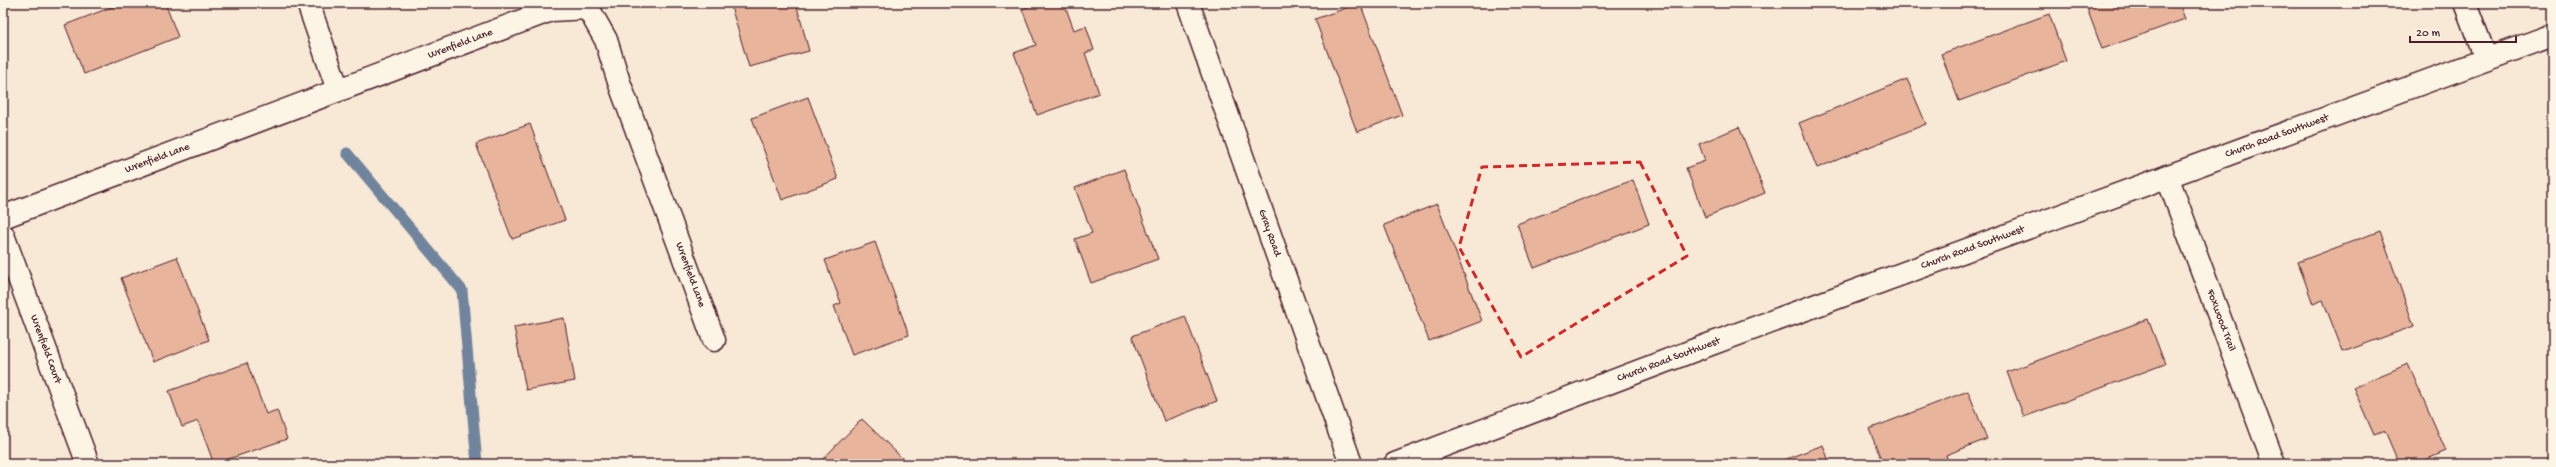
<svg xmlns="http://www.w3.org/2000/svg" width="2556" height="467" font-family="'Gochi Hand',sans-serif">
	<style>
		.lines { fill: none; stroke-linecap: round; stroke-linejoin: round }
		.stream { stroke: #6f859d; stroke-width: 11 }
		.building { fill: #e8b49b; stroke: #4a1f2b }
		.street-casing { stroke: #4a1f2b; stroke-width: 25 }
		.secondary-casing { stroke: #4a1f2b; stroke-width: 25 }
		.street { stroke: #fcf5e5; stroke-width: 22 }
		.secondary { stroke: #fcf5e5; stroke-width: 22 }
		.marked { fill: none; stroke: #d62828; stroke-width: 3; stroke-dasharray: 8 5; stroke-linejoin: round }
		.labels { text-anchor: middle; dominant-baseline: central; stroke-width: 4; stroke-linejoin: round; paint-order: stroke }
		.street-label { font-size: 11px; fill: #4a1f2b; stroke: #fcf5e5 }
	</style>
	<rect width="100%" height="100%" fill="#f8e8d6"/>
	<filter id="ink" filterUnits="userSpaceOnUse"><feTurbulence type="fractalNoise" baseFrequency=".025" numOctaves="2"/><feDisplacementMap in="SourceGraphic" scale="8" xChannelSelector="R" yChannelSelector="G"/><feConvolveMatrix kernelMatrix="1 2 1 2 8 2 1 2 1" color-interpolation-filters="sRGB"/></filter>
	<g filter="url(#ink)">
		<g class="lines">
			<path class="stream" d="M347,153L462,290L477,464"/>
		</g>
		<g class="building">
			<path d="M122,3H165L178,37L84,74L65,25Z"/>
			<path d="M730,3H796L809,51L749,67Z"/>
			<path d="M1039,3H1064L1074,30L1086,26L1094,50L1085,53L1099,93L1037,115L1014,53L1036,45L1022,9Z"/>
			<path d="M1360,3L1402,115L1357,132L1315,19Z"/>
			<path d="M2085,3H2179L2185,19L2102,49Z"/>
			<path d="M2049,14L2066,61L1959,101L1941,54Z"/>
			<path d="M1907,79L1926,124L1817,168L1799,123Z"/>
			<path d="M808,97L838,179L782,200L752,118Z"/>
			<path d="M530,124L565,220L512,239L476,144Z"/>
			<path d="M1739,127L1765,193L1705,217L1686,168L1705,161L1699,144Z"/>
			<path d="M1124,169L1158,259L1091,283L1075,239L1092,233L1075,188Z"/>
			<path d="M1633,180L1649,224L1534,268L1517,224Z"/>
			<path d="M1437,204L1482,321L1429,341L1384,225Z"/>
			<path d="M2380,231L2414,326L2343,352L2323,300L2313,304L2298,262Z"/>
			<path d="M875,242L909,335L852,355L834,306L841,303L825,260Z"/>
			<path d="M177,257L209,340L153,362L121,278Z"/>
			<path d="M1185,316L1217,401L1164,421L1132,336Z"/>
			<path d="M564,318L575,381L526,390L514,327Z"/>
			<path d="M2148,319L2165,364L2024,417L2007,372Z"/>
			<path d="M247,363L266,414L277,410L287,439L214,464L198,421L182,427L169,391Z"/>
			<path d="M2408,364L2446,451L2416,464H2399L2385,431L2374,435L2353,387Z"/>
			<path d="M1968,391L1987,439L1946,455L1949,464H1883L1869,429Z"/>
			<path d="M862,419L902,458L896,464H818Z"/>
			<path d="M1823,445L1830,464H1773Z"/>
		</g>
		<g class="lines">
			<g class="street-casing">
				<g id="street">
					<path d="M308,3L338,90"/>
					<path d="M2465,3L2486,59"/>
					<path id="s1" d="M2167,176L2274,464"/>
					<path id="s2" d="M3,217L551,10L588,8L606,40L619,82L714,340"/>
					<path id="s3" d="M3,235L88,464"/>
				</g>
			</g>
			<g class="secondary-casing">
				<g id="secondary">
					<path id="s4" d="M1188,3L1351,464"/>
					<path id="s5" d="M1395,464L1708,345L2553,35"/>
				</g>
			</g>
			<use href="#street" class="street"/>
			<use href="#secondary" class="secondary"/>
		</g>
	</g>
	<path class="marked" d="M1640,162L1687,256L1521,357L1459,247L1482,167Z"/>
	<g class="labels">
		<g class="street-label">
			<text stroke="none"><textPath href="#s2" startOffset="489">Wrenfield Lane</textPath></text>
			<text stroke="none"><textPath href="#s5" startOffset="941">Church Road Southwest</textPath></text>
			<text stroke="none"><textPath href="#s2" startOffset="165">Wrenfield Lane</textPath></text>
			<text stroke="none"><textPath href="#s4" startOffset="244">Gray Road</textPath></text>
			<text stroke="none"><textPath href="#s5" startOffset="617">Church Road Southwest</textPath></text>
			<text stroke="none"><textPath href="#s2" startOffset="909">Wrenfield Lane</textPath></text>
			<text stroke="none"><textPath href="#s1" startOffset="154">Foxwood Trail</textPath></text>
			<text stroke="none"><textPath href="#s3" startOffset="122">Wrenfield Court</textPath></text>
			<text stroke="none"><textPath href="#s5" startOffset="293">Church Road Southwest</textPath></text>
		</g>
	</g>
	<rect width="2556" height="467" fill="none" stroke="#fcf5e5" stroke-width="16"/>
	<rect x="8" y="8" width="2540" height="451" fill="none" stroke="#4a1f2b" stroke-width="1.5" filter="url(#ink)"/>
	<path d="M2410 36v6h106v-6" fill="none" stroke="#4a1f2b" stroke-width="2"/>
	<text x="2416" y="36" font-size="12" fill="#4a1f2b" stroke="#fcf5e5" stroke-width="3" paint-order="stroke">20 m</text>
</svg>
